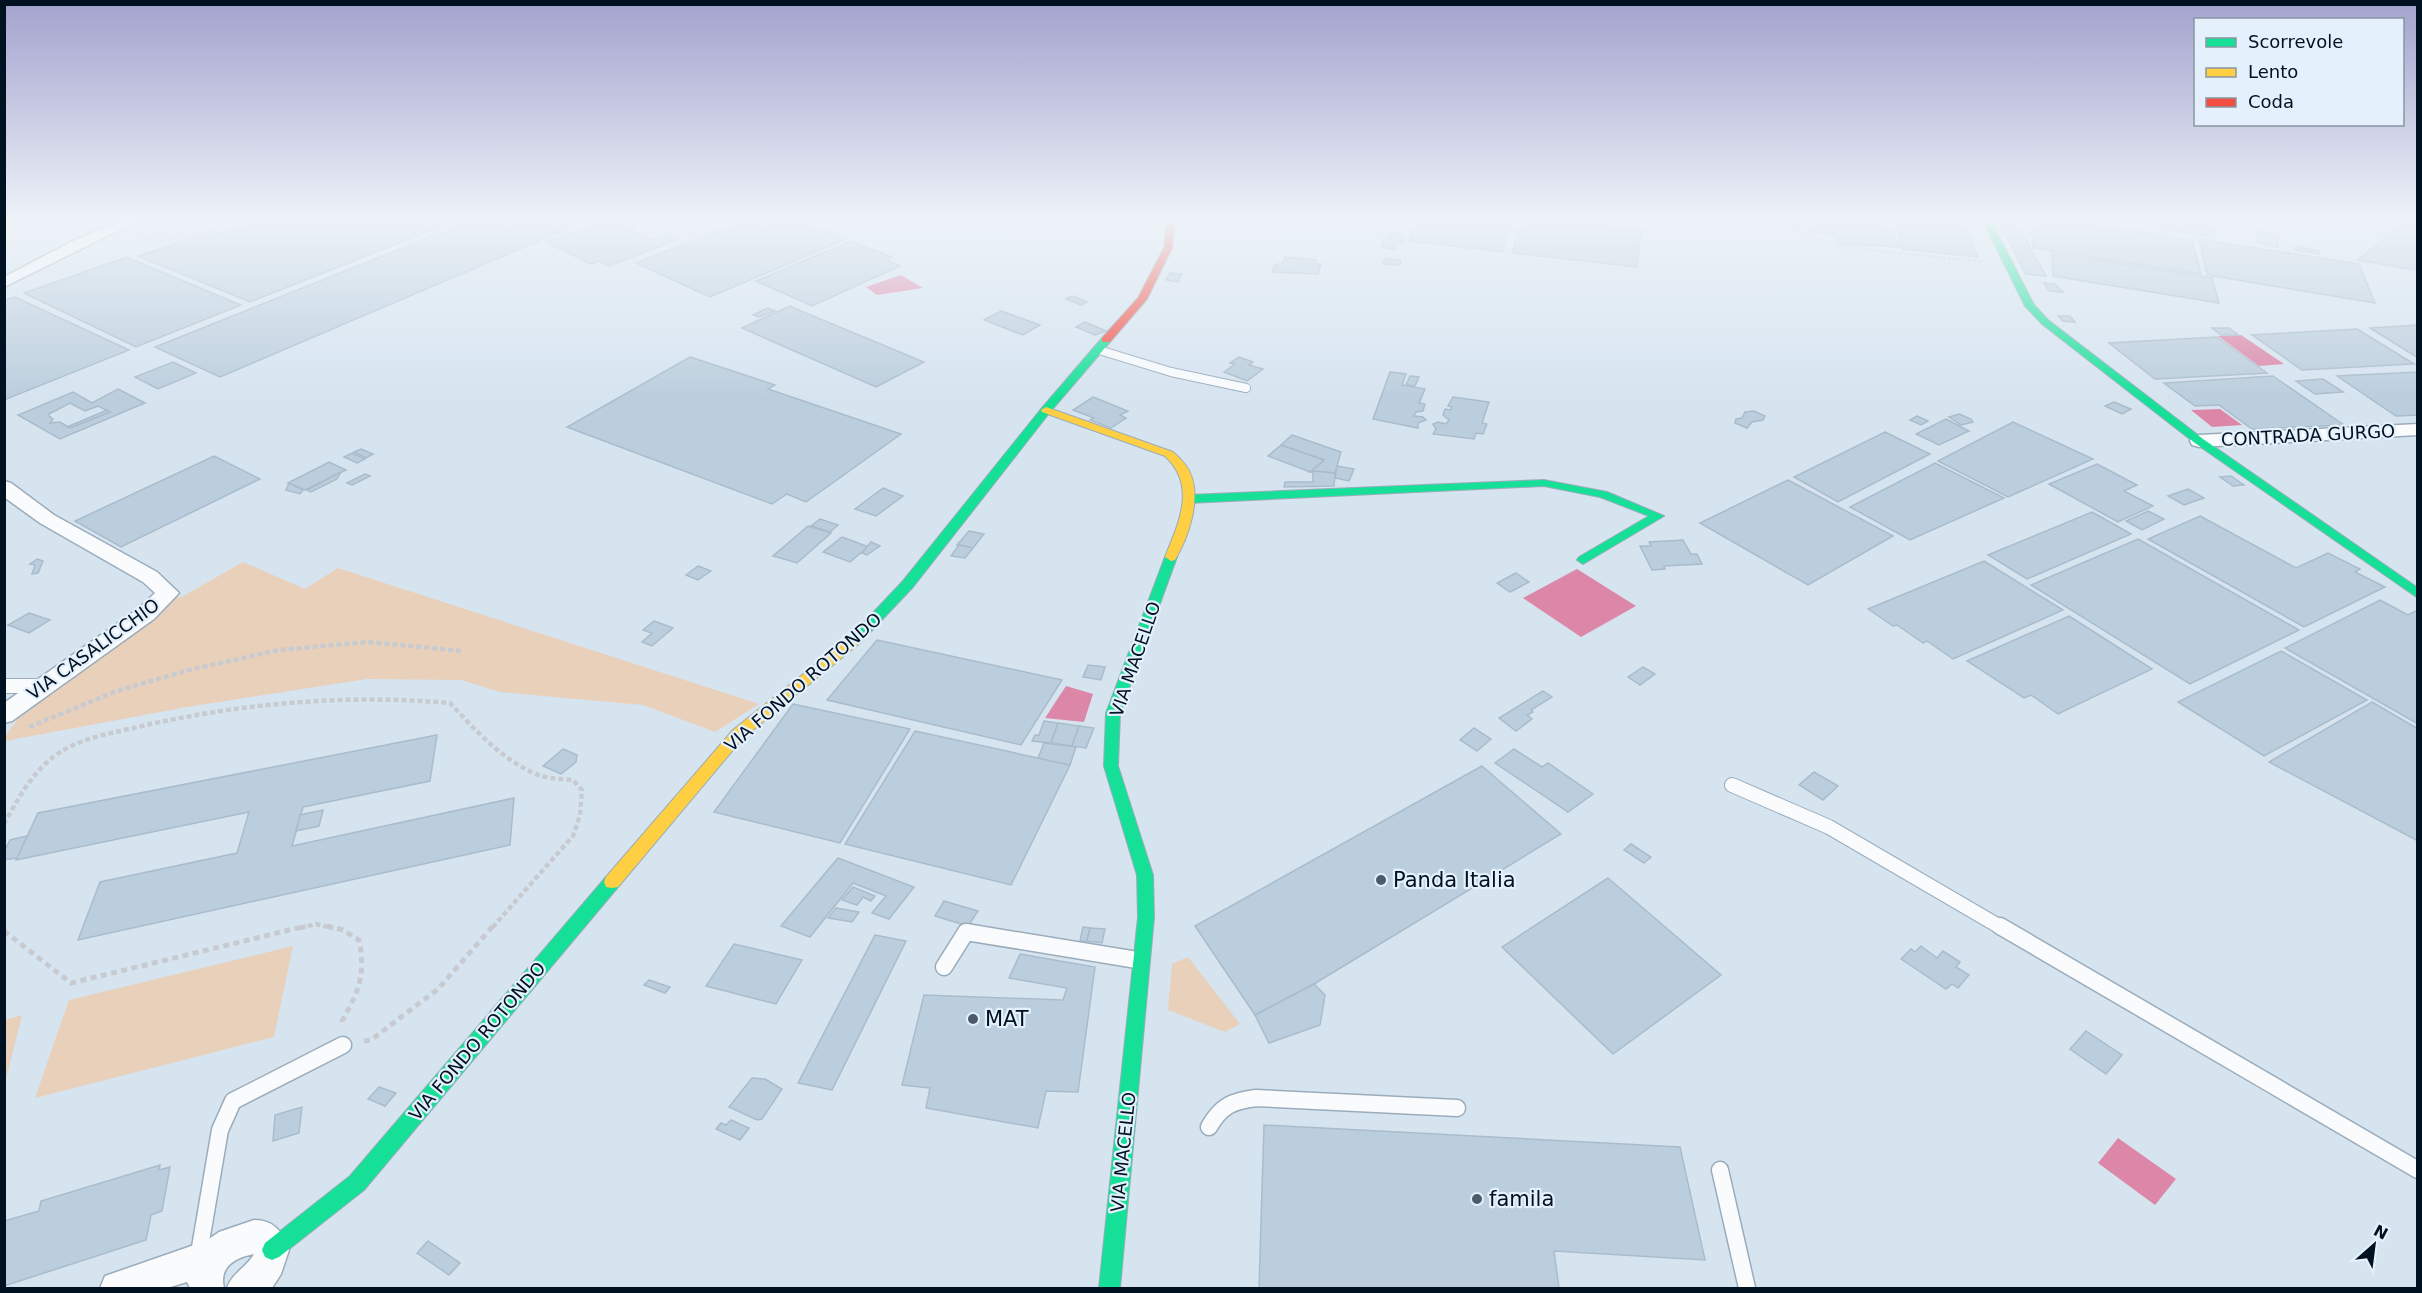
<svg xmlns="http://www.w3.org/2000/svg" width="2422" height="1293" font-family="'DejaVu Sans',sans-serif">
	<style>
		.green { fill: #e8d0bb }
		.water { fill: #dc87a8 }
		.building { fill: #bbcedd; stroke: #aabccb; stroke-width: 1.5; fill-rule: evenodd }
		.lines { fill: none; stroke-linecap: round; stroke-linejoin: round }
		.lane-far2-casing { stroke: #9aacbb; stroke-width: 10 }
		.lane-far1-casing { stroke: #9aacbb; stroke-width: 16 }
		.lane-casing { stroke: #9aacbb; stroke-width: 19 }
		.street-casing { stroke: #9aacbb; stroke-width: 3 }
		.fast-casing { stroke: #9aacbb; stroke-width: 2 }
		.slow-casing { stroke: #9aacbb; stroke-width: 2 }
		.jam-casing { stroke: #9aacbb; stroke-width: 2 }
		.path-far2 { stroke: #c7cbd0; stroke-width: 3; stroke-dasharray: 3 2; stroke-linecap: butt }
		.path-far1 { stroke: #c7cbd0; stroke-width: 4.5; stroke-dasharray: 5 3; stroke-linecap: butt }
		.path { stroke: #c7cbd0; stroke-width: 5; stroke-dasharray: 6 4.5; stroke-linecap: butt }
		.lane-far2 { stroke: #f9fbfd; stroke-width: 8 }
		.lane-far1 { stroke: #f9fbfd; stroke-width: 14 }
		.lane { stroke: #f9fbfd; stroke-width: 16 }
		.street { fill: #f9fbfd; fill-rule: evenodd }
		.fast { fill: #16e098; fill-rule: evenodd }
		.slow { fill: #ffcf43; fill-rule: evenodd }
		.jam { fill: #f24e42; fill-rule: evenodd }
		.poi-dot { fill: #4b5b6a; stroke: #e4f0fb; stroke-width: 2 }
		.labels { text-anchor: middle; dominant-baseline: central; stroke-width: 4.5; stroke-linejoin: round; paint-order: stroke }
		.street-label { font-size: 18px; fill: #012; stroke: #e4f0fb }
		.near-poi-label { font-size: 21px; fill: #012; stroke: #e4f0fb; text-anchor: start }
	</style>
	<rect width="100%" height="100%" fill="#d6e4f0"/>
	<g class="green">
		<path d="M243,562L305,589L338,568L759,704L715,732L643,705L500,692L461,680L367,679L187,707L5,741L4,738L42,686L168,593L180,598Z"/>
		<path d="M293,946L274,1037L35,1098L69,1000Z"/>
		<path d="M1188,957L1240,1024L1225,1032L1168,1010L1172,964Z"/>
		<path d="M22,1015L5,1083V1020Z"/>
	</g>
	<g class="water">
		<path d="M901,275L923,288L877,295L866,287Z"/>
		<path d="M2241,335L2284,364L2259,366L2218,336Z"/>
		<path d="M2220,409L2242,425L2212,427L2191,410Z"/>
		<path d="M1577,569L1636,606L1581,637L1523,598Z"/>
		<path d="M1066,686L1093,694L1084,722L1045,718Z"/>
		<path d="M2118,1138L2176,1179L2155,1205L2098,1163Z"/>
	</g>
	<g class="building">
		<path d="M265,219L272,220L459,219L250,302L138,256L200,235L205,237Z"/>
		<path d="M475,219H590L220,377L155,347Z"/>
		<path d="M610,219H618L637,227L630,229L653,240L667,234L679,239L610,266L599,261L591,264L546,242Z"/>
		<path d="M749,219H794L846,239L710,297L636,263Z"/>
		<path d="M1419,219H1512L1502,252L1409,241Z"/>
		<path d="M1521,219H1543L1641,229L1637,267L1512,253Z"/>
		<path d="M1782,219H1881L1901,247L1840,244L1832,233L1810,232L1808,228L1787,227Z"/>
		<path d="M1895,219H1963L1978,257L1903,249Z"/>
		<path d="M1997,219H2014L2046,276L2026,274Z"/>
		<path d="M2032,219H2054L2192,240L2201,274L2033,248Z"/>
		<path d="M2096,219H2126V224Z"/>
		<path d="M2152,219H2216L2214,237L2150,227Z"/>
		<path d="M989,220L998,224L988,228L978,225Z"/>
		<path d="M2404,221L2418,225V268L2415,270L2358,260Z"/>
		<path d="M2258,231L2278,235V247L2258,243Z"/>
		<path d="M1401,233V236L1405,237L1404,243H1395L1396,250L1382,247L1383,239L1390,238L1389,234Z"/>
		<path d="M2199,239L2359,264L2375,303L2207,275Z"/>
		<path d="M851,241L892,257L886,260L900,266L812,306L756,281Z"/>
		<path d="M2296,246L2319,251L2318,254L2295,250Z"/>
		<path d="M2052,253L2212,278L2219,303L2053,276Z"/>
		<path d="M127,257L176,278L241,305L136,347L24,293Z"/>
		<path d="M1285,257L1316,260L1315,264H1321L1318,274L1272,272L1275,265L1283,263Z"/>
		<path d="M1385,259L1401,260L1400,265L1383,264Z"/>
		<path d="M1170,273L1182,274L1178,282L1166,280Z"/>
		<path d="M2044,283L2055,284L2063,292L2049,291Z"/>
		<path d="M1072,296L1087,302L1081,305L1066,299Z"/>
		<path d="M15,297L129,350L4,400V300Z"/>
		<path d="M790,306L801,311L924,362L876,387L742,328Z"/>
		<path d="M768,308L775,311L759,317L753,315Z"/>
		<path d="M1001,311L1040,325L1023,335L984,320Z"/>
		<path d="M2058,316H2070L2075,322L2063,321Z"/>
		<path d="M1085,322L1106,331L1095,335L1076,327Z"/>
		<path d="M2418,325V358L2370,328Z"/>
		<path d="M2212,328H2229L2238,335H2221Z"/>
		<path d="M2357,329L2414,364L2302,370L2252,335Z"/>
		<path d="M2217,337L2267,373L2155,379L2109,343Z"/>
		<path d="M690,357L775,385L768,389L901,434L806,502L787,494L772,504L567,427Z"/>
		<path d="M1239,357L1253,362L1249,365L1263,369L1247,381L1224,372L1235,364L1230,363Z"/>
		<path d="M173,362L196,373L158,389L135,377Z"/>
		<path d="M1390,372L1406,374L1402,385L1425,389L1419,403L1425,404L1423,411L1416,412L1414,416L1423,417L1426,420L1418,423V428L1373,419Z"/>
		<path d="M2418,372V415L2396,416L2337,376Z"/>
		<path d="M1410,376L1419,377L1415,386L1406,385Z"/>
		<path d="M2273,376L2344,425L2252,429L2219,405L2195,406L2164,383Z"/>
		<path d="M2323,379L2343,392L2315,394L2296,381Z"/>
		<path d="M118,389L145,403L60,439L18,415L73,392L92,403ZM70,403L85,411L98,406L110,412L70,428L60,422L50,423L53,419L49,416V414Z"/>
		<path d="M1093,397L1128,411L1120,415L1126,418L1111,428L1090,420L1094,418L1073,410Z"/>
		<path d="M1453,397L1489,402L1482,423L1487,424L1483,434L1476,433L1474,439L1433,434L1436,429L1433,424L1438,422L1446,424L1449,420L1443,415L1445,409L1451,410L1452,407L1448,406Z"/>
		<path d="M2114,402L2131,409L2122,414L2105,406Z"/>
		<path d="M107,410L110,412L70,428L67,427Z"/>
		<path d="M1754,411L1765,416L1763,420L1752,422L1747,428L1735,423L1736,419L1742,418L1745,412Z"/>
		<path d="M1959,414L1971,419L1973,422L1961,425L1949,417Z"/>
		<path d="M1917,416L1928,421L1921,425L1910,420Z"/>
		<path d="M1946,419L1969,431L1939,445L1916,434Z"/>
		<path d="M2013,422L2093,459L2008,497L1938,461Z"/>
		<path d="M1885,432L1930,454L1838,502L1794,477Z"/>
		<path d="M1292,435L1341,452L1335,473L1310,472L1324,460L1281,445Z"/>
		<path d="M1281,445L1324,460L1310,472L1268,456Z"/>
		<path d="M361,449L373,454L366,458L354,452Z"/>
		<path d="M352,453L365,459L357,463L344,457Z"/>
		<path d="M214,456L260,479L121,547L75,521Z"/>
		<path d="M329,462L346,470L305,490L288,483Z"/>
		<path d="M1935,463L2004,498L1910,540L1850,507Z"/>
		<path d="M2097,464L2137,485L2124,491L2153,506L2118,522L2049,484Z"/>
		<path d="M1337,466L1354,469L1349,481L1335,478Z"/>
		<path d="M1313,471L1335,473L1334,486L1284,487L1285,482H1313Z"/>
		<path d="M341,472L337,479L311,492L307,490Z"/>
		<path d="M365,474L370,476L352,485L347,483Z"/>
		<path d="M2231,476L2244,485L2233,486L2220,477Z"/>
		<path d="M1788,480L1893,536L1808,585L1700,523Z"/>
		<path d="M289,483L303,490L300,494L286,490Z"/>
		<path d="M883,488L903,496L876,516L855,509Z"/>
		<path d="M2188,489L2204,498L2184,505L2168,496Z"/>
		<path d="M2148,511L2164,519L2142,530L2126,521Z"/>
		<path d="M2092,512L2131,534L2027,579L1988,555Z"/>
		<path d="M2200,516L2296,568L2328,553L2360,569L2355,572L2385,587L2304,627L2148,539Z"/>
		<path d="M820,519L838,525L830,532L811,526Z"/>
		<path d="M808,526L831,533L797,563L773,556Z"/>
		<path d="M969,531L984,534L973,548L957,545Z"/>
		<path d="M842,537L866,546L868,547L850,562L823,552Z"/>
		<path d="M2138,539L2299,630L2190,684L2031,585Z"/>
		<path d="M1683,540L1691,554H1697L1702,564L1664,566L1665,569L1652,570L1640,546H1651L1649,542Z"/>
		<path d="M871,542L880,546L867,555L862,553Z"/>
		<path d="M959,545L973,548L965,558L951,556Z"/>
		<path d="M37,559L43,561L38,573L32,574L35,565L30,564Z"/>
		<path d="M1984,561L2063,610L1953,659L1927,641L1923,643L1897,625L1893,626L1868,609Z"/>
		<path d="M698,566L711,571L698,580L686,575Z"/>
		<path d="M1516,573L1529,582L1510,592L1497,583Z"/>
		<path d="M2380,600L2408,615L2418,610V724L2285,648Z"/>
		<path d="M29,613L50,620L29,633L8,625Z"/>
		<path d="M2069,616L2152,669L2058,714L2031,695L2024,698L1967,661Z"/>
		<path d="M654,621L673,628L652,646L642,642L652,633L643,630Z"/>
		<path d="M877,640L1062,680L1021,745L827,700Z"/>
		<path d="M2281,651L2367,700L2264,756L2178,702Z"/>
		<path d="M1088,665L1105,667L1101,680L1083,677Z"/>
		<path d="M1643,667L1655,674L1640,685L1628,677Z"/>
		<path d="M1543,691L1552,697L1531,710L1533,712L1527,715L1532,719L1516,731L1499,718Z"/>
		<path d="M2372,702L2418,729V841L2269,762Z"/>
		<path d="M793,704L910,729L840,843L714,812Z"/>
		<path d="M1044,721L1058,723L1051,743L1032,741L1035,735H1039Z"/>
		<path d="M1058,723L1079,726L1072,746L1051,743Z"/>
		<path d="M1079,726L1094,728L1086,748L1072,746Z"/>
		<path d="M1474,728L1491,739L1477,751L1460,740Z"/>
		<path d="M915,731L1070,765L1011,885L845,844Z"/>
		<path d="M437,735L430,781L303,807L292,846L514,798L510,845L78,940L100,882L237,853L249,812L16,860L38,813Z"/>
		<path d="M1044,743L1076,747L1070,765L1038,758Z"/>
		<path d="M563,749L577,755L576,762L561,774L543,766Z"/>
		<path d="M1514,749L1542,767L1548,763L1593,794L1568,812L1495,763Z"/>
		<path d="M1482,766L1561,834L1314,984L1255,1015L1195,926Z"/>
		<path d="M1814,772L1838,786L1823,800L1799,785Z"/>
		<path d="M323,810L319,826L296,831L300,815Z"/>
		<path d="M27,836L17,858L4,860V852L10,840Z"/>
		<path d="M1631,844L1651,857L1644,863L1624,850Z"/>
		<path d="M838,858L914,887L889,919L872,913L886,896L853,883L810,937L781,926Z"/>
		<path d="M1608,878L1721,975L1613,1054L1502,947Z"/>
		<path d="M853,887L875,896L871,901L863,897L857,905L842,900Z"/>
		<path d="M944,901L978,911L968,926L935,916Z"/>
		<path d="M836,908L859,912L852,922L828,918Z"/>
		<path d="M1083,927L1090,928L1087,941H1080Z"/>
		<path d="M1090,928L1105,929L1102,943L1087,941Z"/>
		<path d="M875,935L906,941L832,1090L798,1083Z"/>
		<path d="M734,944L802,960L776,1004L706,986Z"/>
		<path d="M1921,946L1937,958L1943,951L1960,962L1956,967L1969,975L1958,988L1952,984L1946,989L1901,959L1911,949L1915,952Z"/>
		<path d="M1020,954L1095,967L1078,1092L1046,1091L1038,1128L926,1108L930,1088L902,1085L924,995L1063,1000L1067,988L1009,978Z"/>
		<path d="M649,980L670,987L665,993L644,985Z"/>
		<path d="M1314,984L1325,995L1320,1025L1269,1043L1255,1015Z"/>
		<path d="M2086,1031L2122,1055L2106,1074L2070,1049Z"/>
		<path d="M752,1078L765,1079L782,1089L762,1119L757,1120L729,1107Z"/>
		<path d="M379,1087L396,1093L385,1106L368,1099Z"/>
		<path d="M302,1107L299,1133L273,1141L275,1115Z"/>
		<path d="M731,1120L749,1128L740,1140L716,1129L721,1123L726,1125Z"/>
		<path d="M1264,1125L1680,1147L1705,1260L1554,1251L1559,1288H1259Z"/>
		<path d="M160,1165L159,1170L170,1167L162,1211L151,1215L146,1240L4,1286V1221L39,1211L41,1201Z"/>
		<path d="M428,1241L460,1263L449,1275L417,1253Z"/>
	</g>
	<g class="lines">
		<g class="lane-far2-casing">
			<path id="lane-far2" d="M1099,350L1171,372L1246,388"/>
		</g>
		<g class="lane-far1-casing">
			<g id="lane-far1">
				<path d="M4,686H42"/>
				<path d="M1732,785L1829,827L2002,928"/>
			</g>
		</g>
		<g class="lane-casing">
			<g id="lane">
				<path d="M2000,926L2418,1170"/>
				<path d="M944,967L966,932L1137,960"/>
				<path d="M1209,1127C1221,1106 1232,1101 1256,1098L1457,1108"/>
				<path d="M1720,1170L1747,1288"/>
				<path d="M198,1259L220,1130L233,1101L343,1045"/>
			</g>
		</g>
		<g class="street-casing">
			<g id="street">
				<path d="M124,219H142L4,287V277L71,242Z"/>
				<path d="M2418,424V435L2199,447L2192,445L2190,441L2192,437L2199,435Z"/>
				<path d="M4,481L11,483L54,515L157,572L179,593L154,619L12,721L4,723V703L138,609L155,593L143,582L40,523L4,497Z"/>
				<path d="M254,1220C275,1220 282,1232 289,1250L281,1274L272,1288H227C232,1273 246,1268 254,1254C234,1258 219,1267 224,1288H190L187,1282L167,1288H100L105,1276L197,1244L200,1245L219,1232Z"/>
			</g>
		</g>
		<g class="fast-casing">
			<g id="fast">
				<path d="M1982,219H1990L2034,305L2048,320L2203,439L2418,588V598L2195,443L2042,324L2025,306Z"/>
				<path d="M1106,337L1110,338V342L1050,412L913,587L860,643H850L848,640L850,637L903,581L1042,408L1102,338Z"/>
				<path d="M1544,480L1607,492L1664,516L1583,564L1577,560L1579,557L1649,516L1600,497L1544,486L1189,503L1183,499L1189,495Z"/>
				<path d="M1171,553L1177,557L1120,713L1118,766L1153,875L1154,917L1120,1288H1099L1138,917L1137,875L1104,766L1106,713L1165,557Z"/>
				<path d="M612,876L618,877L620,882L618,887L364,1190L279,1257L272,1260L265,1257L262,1250L265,1243L350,1176L606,877Z"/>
			</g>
		</g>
		<g class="slow-casing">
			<g id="slow">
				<path d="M1046,407L1173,452C1181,459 1189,467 1192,478C1200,503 1188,538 1175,560L1171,561L1165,557C1179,522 1197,486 1165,456L1042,412L1041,410Z"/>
				<path d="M855,636L862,640L860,643L743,738L618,887L612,888L606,887L604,882L606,877L733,730L850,637Z"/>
			</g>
		</g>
		<g class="jam-casing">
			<path id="jam" d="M1167,219H1175L1172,248L1147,299L1110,342H1102V338L1138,298L1164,248Z"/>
		</g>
		<g class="path-far2">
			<path d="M1758,219L1842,247L1982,262"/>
			<path d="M140,235L163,241L258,219"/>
		</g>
		<g class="path-far1">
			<path d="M29,727L117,691L189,670L279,650L368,642L462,651"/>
			<path d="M4,824C18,799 32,772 56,755C81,737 113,733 142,726C244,703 345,694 450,703C476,731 504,762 541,776C551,779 562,779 573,780L582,790L580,815L573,836L492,928"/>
			<path d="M300,928L316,924L333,928"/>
		</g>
		<g class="path">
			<path d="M327,926L343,930L359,940C366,975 359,991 342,1021L343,1025"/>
			<path d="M4,931L71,983L306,926"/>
			<path d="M364,1041L371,1040L438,989L493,926"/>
		</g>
		<use href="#lane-far2" class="lane-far2"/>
		<use href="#lane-far1" class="lane-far1"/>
		<use href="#lane" class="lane"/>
		<use href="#street" class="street"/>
		<use href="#fast" class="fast"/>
		<use href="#slow" class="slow"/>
		<use href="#jam" class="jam"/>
	</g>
	<linearGradient id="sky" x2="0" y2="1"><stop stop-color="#a3a2ce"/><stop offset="0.55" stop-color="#edf3f8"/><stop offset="1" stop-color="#edf3f8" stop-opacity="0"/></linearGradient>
	<rect width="2422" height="400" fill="url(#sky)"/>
	<g class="poi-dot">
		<circle cx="1381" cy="880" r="6"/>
		<circle cx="973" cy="1019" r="6"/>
		<circle cx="1477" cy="1199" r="6"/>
	</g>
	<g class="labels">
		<g class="street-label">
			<text transform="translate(2308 435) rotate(-3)">CONTRADA GURGO</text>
			<text transform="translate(93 649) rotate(-36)">VIA CASALICCHIO</text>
			<text transform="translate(1135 659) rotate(-71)">VIA MACELLO</text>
			<text transform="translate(803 682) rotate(-41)">VIA FONDO ROTONDO</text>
			<text transform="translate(477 1041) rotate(-50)">VIA FONDO ROTONDO</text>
			<text transform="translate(1123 1152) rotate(-84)">VIA MACELLO</text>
		</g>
		<g class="near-poi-label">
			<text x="1393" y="880">Panda Italia</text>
			<text x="985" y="1019">MAT</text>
			<text x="1489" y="1199">famila</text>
		</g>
	</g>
	<rect width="2422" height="1293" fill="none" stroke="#001122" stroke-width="12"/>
	<rect x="2194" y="18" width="210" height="108" fill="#e4f0fb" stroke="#8997a4" stroke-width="1.5"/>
	<rect x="2206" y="38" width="30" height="9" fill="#16e098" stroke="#8997a4" stroke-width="1.5"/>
	<text x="2248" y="48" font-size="18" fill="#001122">Scorrevole</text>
	<rect x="2206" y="68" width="30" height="9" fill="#ffcf43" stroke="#8997a4" stroke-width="1.5"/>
	<text x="2248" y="78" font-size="18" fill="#001122">Lento</text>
	<rect x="2206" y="98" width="30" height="9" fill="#f24e42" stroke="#8997a4" stroke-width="1.5"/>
	<text x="2248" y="108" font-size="18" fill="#001122">Coda</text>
	<g transform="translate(2374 1245) rotate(28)" stroke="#e4f0fb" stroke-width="4.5" paint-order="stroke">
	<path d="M0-4.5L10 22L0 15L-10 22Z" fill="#001122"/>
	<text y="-9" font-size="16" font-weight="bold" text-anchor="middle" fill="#001122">N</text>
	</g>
</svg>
